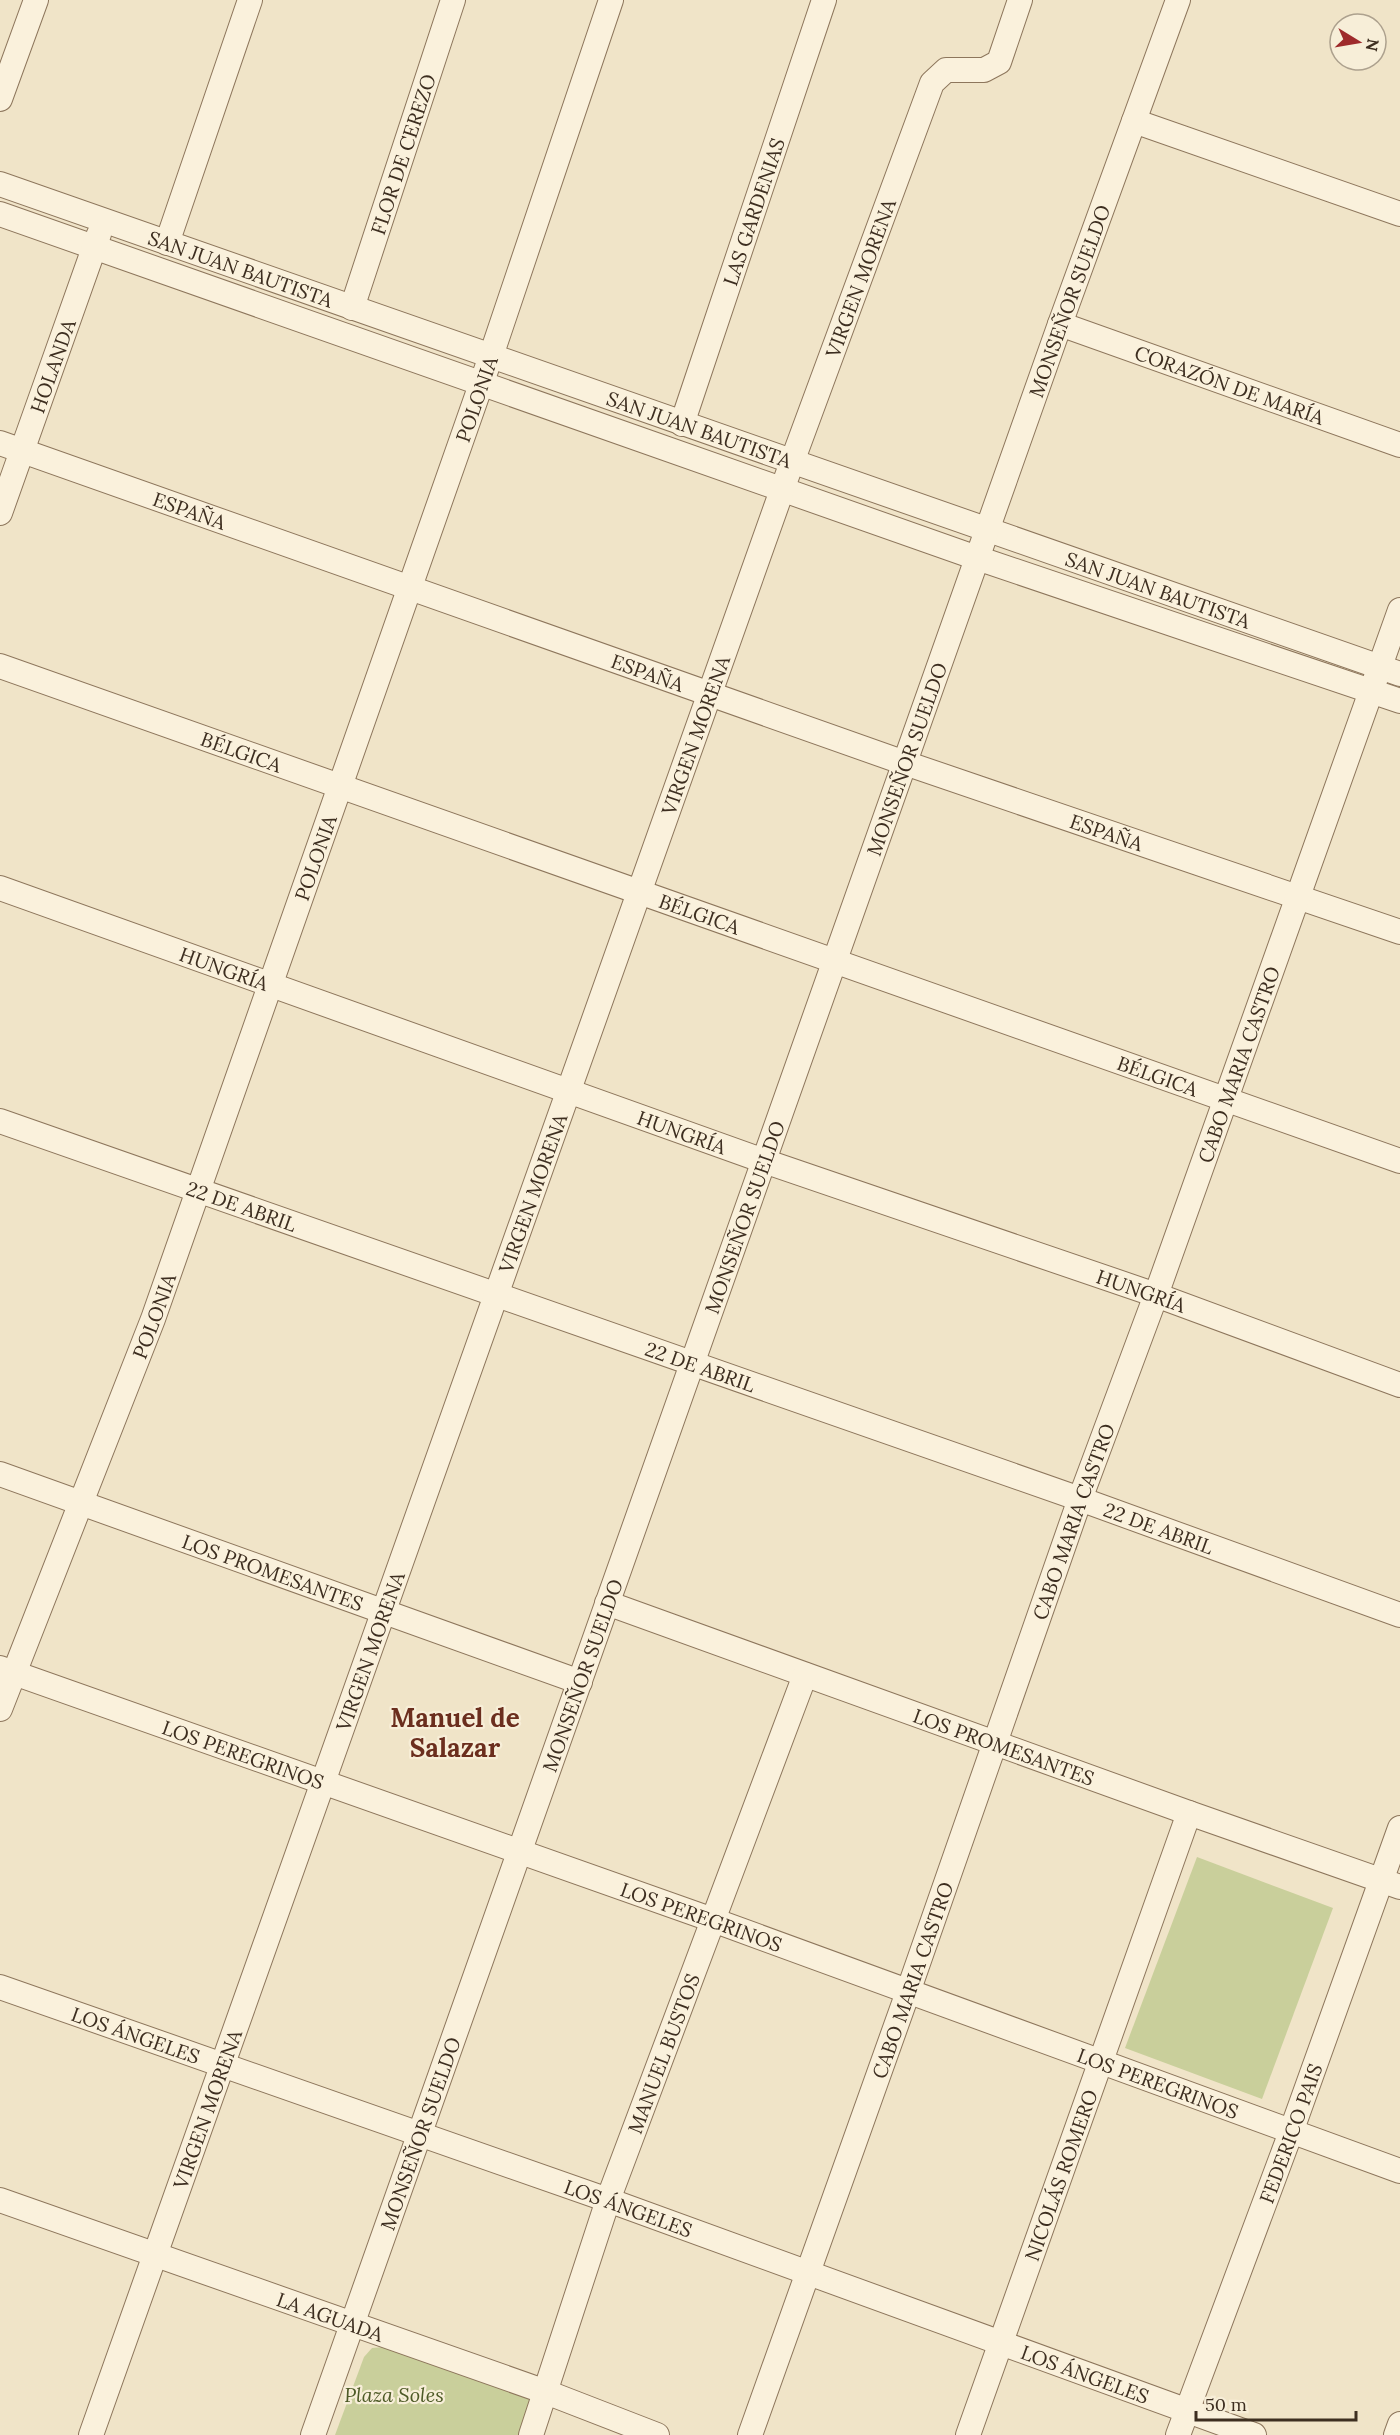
<svg xmlns="http://www.w3.org/2000/svg" width="1400" height="2435" font-family="Lora,serif">
	<style>
		.green { fill: #c9cf9b }
		.lines { fill: none; stroke-linecap: round; stroke-linejoin: round }
		.minor-casing { stroke: #8d765c; stroke-width: 26 }
		.minor { stroke: #faf1dc; stroke-width: 24 }
		.labels { text-anchor: middle; dominant-baseline: central; stroke-width: 4.5; stroke-linejoin: round; paint-order: stroke }
		.street-label { font-size: 20px; fill: #3d2e20; stroke: #f7eed8 }
		.park-label { font-size: 20px; font-style: italic; fill: #4d5a26; stroke: #f7eed8 }
		.district-label { font-size: 26px; font-weight: bold; fill: #6b2e1e; stroke: #f7eed8 }
	</style>
	<rect width="100%" height="100%" fill="#f0e4c8"/>
	<g class="green">
		<path d="M1197,1857L1333,1908L1262,2099L1125,2048Z"/>
		<path d="M383,2347L525,2395L532,2403L526,2435H335L364,2357L372,2348Z"/>
	</g>
	<g class="lines">
		<g class="minor-casing">
			<g id="minor">
				<path d="M0,99L36,0"/>
				<path d="M1134,121L1400,214"/>
				<path id="s1" d="M0,184L1400,674"/>
				<path d="M0,214L977,558L1400,701"/>
				<path d="M167,243L250,0"/>
				<path id="s2" d="M352,308L453,0"/>
				<path id="s3" d="M1060,324L1400,445"/>
				<path id="s4" d="M682,424L824,0"/>
				<path id="s5" d="M0,443L905,763L1400,932"/>
				<path id="s6" d="M0,513L99,234"/>
				<path id="s7" d="M0,666L1400,1161"/>
				<path id="s8" d="M0,888L764,1161L1156,1295L1400,1385"/>
				<path id="s9" d="M0,1121L1080,1499L1400,1615"/>
				<path id="s10" d="M0,1474L580,1682"/>
				<path id="s11" d="M607,1603L1189,1813L1400,1887"/>
				<path id="s12" d="M0,1668L713,1920L1400,2171"/>
				<path id="s13" d="M0,1709L153,1319L491,356L611,0"/>
				<path id="s14" d="M0,1987L608,2200L1254,2435"/>
				<path id="s15" d="M0,2200L546,2392L657,2435"/>
				<path id="s16" d="M91,2435L792,462L932,83L946,70H984L999,62L1020,0"/>
				<path id="s17" d="M313,2435L1060,324L1178,0"/>
				<path id="s18" d="M531,2435L608,2200L805,1675"/>
				<path id="s19" d="M750,2435L908,1992L1080,1499L1156,1295L1400,610"/>
				<path id="s20" d="M968,2435L1189,1813"/>
				<path id="s21" d="M1178,2435L1291,2132L1400,1828"/>
				<path d="M1396,2435L1400,2424"/>
			</g>
		</g>
		<use href="#minor" class="minor"/>
	</g>
	<g class="labels">
		<g class="street-label">
			<text stroke="none"><textPath href="#s2" startOffset="162">FLOR DE CEREZO</textPath></text>
			<text stroke="none"><textPath href="#s4" startOffset="224">LAS GARDENIAS</textPath></text>
			<text stroke="none"><textPath href="#s1" startOffset="255">SAN JUAN BAUTISTA</textPath></text>
			<text stroke="none"><textPath href="#s16" startOffset="2290">VIRGEN MORENA</textPath></text>
			<text stroke="none"><textPath href="#s17" startOffset="2264">MONSEÑOR SUELDO</textPath></text>
			<text stroke="none"><textPath href="#s6" startOffset="156">HOLANDA</textPath></text>
			<text stroke="none"><textPath href="#s3" startOffset="180">CORAZÓN DE MARÍA</textPath></text>
			<text stroke="none"><textPath href="#s13" startOffset="1394">POLONIA</textPath></text>
			<text stroke="none"><textPath href="#s1" startOffset="741">SAN JUAN BAUTISTA</textPath></text>
			<text stroke="none"><textPath href="#s5" startOffset="201">ESPAÑA</textPath></text>
			<text stroke="none"><textPath href="#s1" startOffset="1227">SAN JUAN BAUTISTA</textPath></text>
			<text stroke="none"><textPath href="#s5" startOffset="687">ESPAÑA</textPath></text>
			<text stroke="none"><textPath href="#s16" startOffset="1804">VIRGEN MORENA</textPath></text>
			<text stroke="none"><textPath href="#s7" startOffset="256">BÉLGICA</textPath></text>
			<text stroke="none"><textPath href="#s17" startOffset="1778">MONSEÑOR SUELDO</textPath></text>
			<text stroke="none"><textPath href="#s5" startOffset="1173">ESPAÑA</textPath></text>
			<text stroke="none"><textPath href="#s13" startOffset="908">POLONIA</textPath></text>
			<text stroke="none"><textPath href="#s7" startOffset="742">BÉLGICA</textPath></text>
			<text stroke="none"><textPath href="#s8" startOffset="238">HUNGRÍA</textPath></text>
			<text stroke="none"><textPath href="#s19" startOffset="1455">CABO MARIA CASTRO</textPath></text>
			<text stroke="none"><textPath href="#s7" startOffset="1228">BÉLGICA</textPath></text>
			<text stroke="none"><textPath href="#s8" startOffset="724">HUNGRÍA</textPath></text>
			<text stroke="none"><textPath href="#s16" startOffset="1318">VIRGEN MORENA</textPath></text>
			<text stroke="none"><textPath href="#s9" startOffset="256">22 DE ABRIL</textPath></text>
			<text stroke="none"><textPath href="#s17" startOffset="1292">MONSEÑOR SUELDO</textPath></text>
			<text stroke="none"><textPath href="#s8" startOffset="1210">HUNGRÍA</textPath></text>
			<text stroke="none"><textPath href="#s13" startOffset="422">POLONIA</textPath></text>
			<text stroke="none"><textPath href="#s9" startOffset="742">22 DE ABRIL</textPath></text>
			<text stroke="none"><textPath href="#s19" startOffset="969">CABO MARIA CASTRO</textPath></text>
			<text stroke="none"><textPath href="#s9" startOffset="1228">22 DE ABRIL</textPath></text>
			<text stroke="none"><textPath href="#s10" startOffset="290">LOS PROMESANTES</textPath></text>
			<text stroke="none"><textPath href="#s16" startOffset="832">VIRGEN MORENA</textPath></text>
			<text stroke="none"><textPath href="#s17" startOffset="806">MONSEÑOR SUELDO</textPath></text>
			<text stroke="none"><textPath href="#s11" startOffset="422">LOS PROMESANTES</textPath></text>
			<text stroke="none"><textPath href="#s12" startOffset="258">LOS PEREGRINOS</textPath></text>
			<text stroke="none"><textPath href="#s12" startOffset="744">LOS PEREGRINOS</textPath></text>
			<text stroke="none"><textPath href="#s19" startOffset="483">CABO MARIA CASTRO</textPath></text>
			<text stroke="none"><textPath href="#s14" startOffset="144">LOS ÁNGELES</textPath></text>
			<text stroke="none"><textPath href="#s18" startOffset="404">MANUEL BUSTOS</textPath></text>
			<text stroke="none"><textPath href="#s12" startOffset="1230">LOS PEREGRINOS</textPath></text>
			<text stroke="none"><textPath href="#s16" startOffset="346">VIRGEN MORENA</textPath></text>
			<text stroke="none"><textPath href="#s21" startOffset="322">FEDERICO PAIS</textPath></text>
			<text stroke="none"><textPath href="#s17" startOffset="320">MONSEÑOR SUELDO</textPath></text>
			<text stroke="none"><textPath href="#s20" startOffset="276">NICOLÁS ROMERO</textPath></text>
			<text stroke="none"><textPath href="#s14" startOffset="666">LOS ÁNGELES</textPath></text>
			<text stroke="none"><textPath href="#s15" startOffset="350">LA AGUADA</textPath></text>
			<text stroke="none"><textPath href="#s14" startOffset="1152">LOS ÁNGELES</textPath></text>
		</g>
		<g class="park-label">
			<text x="394" y="2394">Plaza Soles</text>
		</g>
		<g class="district-label">
			<text x="455" y="1717">Manuel de<tspan x="455" dy="30">Salazar</tspan></text>
		</g>
	</g>
	<g transform="translate(1358 42) rotate(101)"><circle r="28" fill="#f7eed8" stroke="#ada18e" stroke-width="1.5"/>
	<path d="M0-4.5L10 22L0 15L-10 22Z" fill="#9e2a2b"/>
	<text y="-9" font-size="16" font-weight="bold" text-anchor="middle" fill="#3d2e20">N</text>
	</g>
	<path d="M1196 2411v9h160v-9" fill="none" stroke="#3d2e20" stroke-width="3"/>
	<text x="1205" y="2411" font-size="18" fill="#3d2e20" stroke="#f7eed8" stroke-width="4.5" paint-order="stroke">50 m</text>
</svg>
